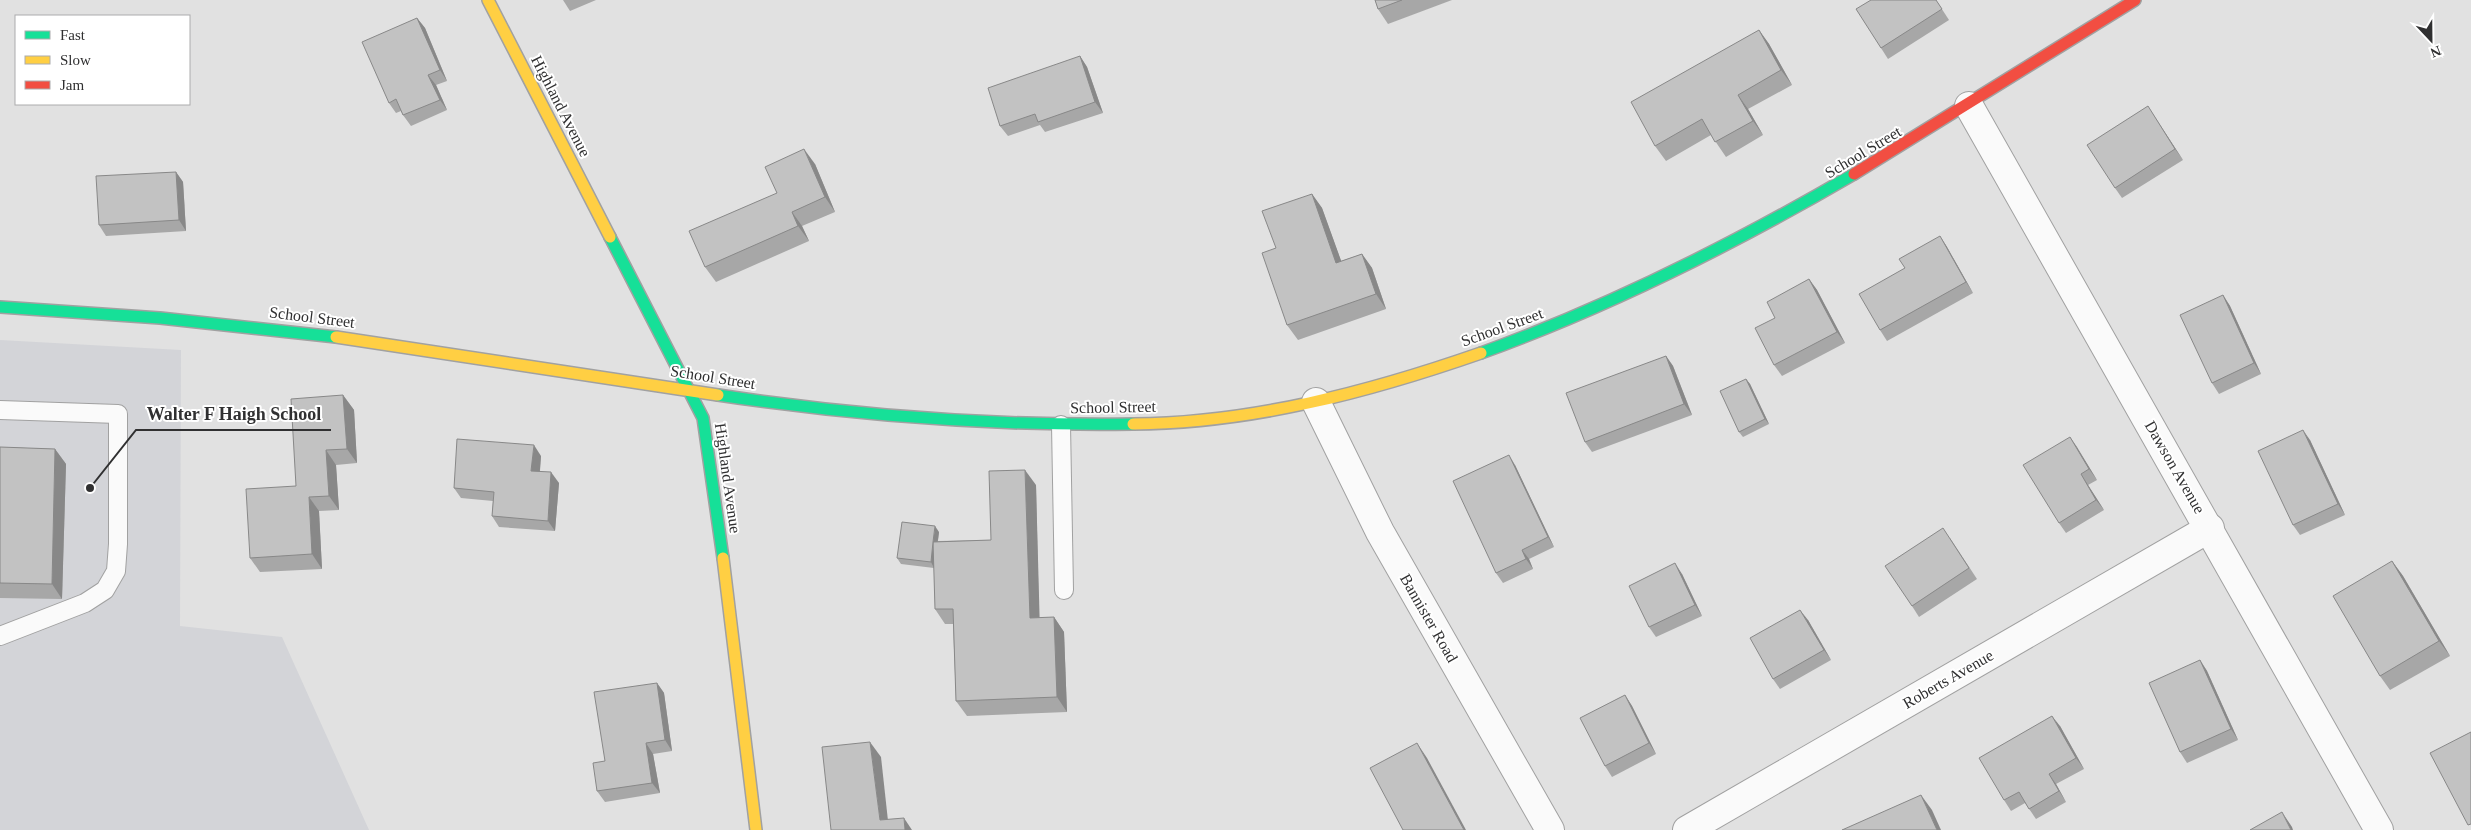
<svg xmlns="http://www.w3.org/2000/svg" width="2471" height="830" font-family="Georgia,serif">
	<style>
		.built { fill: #d3d4d8 }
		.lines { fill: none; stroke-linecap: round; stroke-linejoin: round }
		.lane-casing { stroke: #a1a1a1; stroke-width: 20 }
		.street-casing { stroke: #a1a1a1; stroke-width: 30 }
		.fast-casing { stroke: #a1a1a1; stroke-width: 14 }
		.slow-casing { stroke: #a1a1a1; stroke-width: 14 }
		.jam-casing { stroke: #a1a1a1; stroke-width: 14 }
		.lane { stroke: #fafafa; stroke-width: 18 }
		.street { stroke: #fafafa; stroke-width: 28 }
		.fast { stroke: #16e098; stroke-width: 11 }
		.slow { stroke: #ffcf43; stroke-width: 11 }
		.jam { stroke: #f24e42; stroke-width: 11 }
		.wall { fill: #a7a7a7 }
		.shaded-wall { fill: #888 }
		.building { fill: #c2c2c2; stroke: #888 }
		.labels { text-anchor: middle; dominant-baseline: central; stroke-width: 4; stroke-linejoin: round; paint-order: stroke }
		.street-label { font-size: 16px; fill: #303031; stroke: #fff }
		.leader { fill: none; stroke: #303031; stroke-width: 2 }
		.callout-dot { fill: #303031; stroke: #fff; stroke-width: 2 }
		.callout-label { font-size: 18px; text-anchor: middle; font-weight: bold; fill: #303031; stroke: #fff; stroke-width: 4; stroke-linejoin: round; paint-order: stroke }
	</style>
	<rect width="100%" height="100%" fill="#e1e1e1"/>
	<path class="built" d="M0,340L181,350L180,626L282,637L369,830H0Z"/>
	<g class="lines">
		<g class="lane-casing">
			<g id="lane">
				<path d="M0,410L118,414V544L116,571L105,590L85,603L0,636"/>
				<path d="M1061,425L1064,590"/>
			</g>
		</g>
		<g class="street-casing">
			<g id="street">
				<path d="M1969,106L2379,830"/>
				<path d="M1316,402L1380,532L1550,830"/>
				<path d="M1687,830L2210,528"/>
			</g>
		</g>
		<g class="fast-casing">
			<g id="fast">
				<path d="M610,237L703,418L723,558"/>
				<path d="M0,307L160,318L336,337"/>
				<path d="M1481,353C1611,306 1734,244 1854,174"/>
				<path d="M718,395C857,416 992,426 1133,424"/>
			</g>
		</g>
		<g class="slow-casing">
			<g id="slow">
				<path d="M488,0L610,237"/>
				<path d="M336,337L718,395"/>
				<path d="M1133,424C1252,423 1369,392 1481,353"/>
				<path d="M723,558L756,830"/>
			</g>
		</g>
		<g class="jam-casing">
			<path id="jam" d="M1854,174L2135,0"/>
		</g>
		<use href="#lane" class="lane"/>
		<use href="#street" class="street"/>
		<use href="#fast" class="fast"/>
		<use href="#slow" class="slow"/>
		<use href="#jam" class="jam"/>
	</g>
	<g class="wall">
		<path d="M563,0H596L570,11Z"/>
		<path d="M1375,0H1452L1388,24L1378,9Z"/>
		<path d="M1871,0H1936L1949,20L1888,59L1881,48Z"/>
		<path d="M417,18L425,28L447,81L436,85L447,110L411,126L403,115L401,111L396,113L389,103Z"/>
		<path d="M1759,30L1769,44L1792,85L1748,109L1763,135L1726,157L1711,135L1666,161L1655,146Z"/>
		<path d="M1080,56L1087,67L1103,113L1045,132L1040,125L1008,136L1000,126Z"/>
		<path d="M2148,107L2183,160L2122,198L2115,188Z"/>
		<path d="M815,164L835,212L802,226L809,241L716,282L705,267L777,193Z"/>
		<path d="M176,172L183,182L186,231L106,236L99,225Z"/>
		<path d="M1312,194L1322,208L1341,261L1362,254L1372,268L1386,309L1298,340L1287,325L1276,248Z"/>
		<path d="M1940,236L1947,247L1973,293L1887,341L1880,330L1905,268Z"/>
		<path d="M1809,279L1817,290L1845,343L1782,376L1774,365L1775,318Z"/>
		<path d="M2223,295L2230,306L2261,374L2219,394L2212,383Z"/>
		<path d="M1666,356L1673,366L1692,415L1592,452L1585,442Z"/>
		<path d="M1746,379L1750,384L1769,424L1743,437L1739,432Z"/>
		<path d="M343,395L354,410L357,463L336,465L339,510L319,511L322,569L260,572L250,558L296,486Z"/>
		<path d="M2070,437L2097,480L2088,485L2104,510L2066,533L2059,523Z"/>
		<path d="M2310,440L2345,515L2300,535L2293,525Z"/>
		<path d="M0,447L55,449L66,464L62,599L0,598Z"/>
		<path d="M541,456L540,471L559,483L555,531L499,527L492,516L493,501L461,498L454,488Z"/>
		<path d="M1515,465L1554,547L1529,559L1533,569L1503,583L1496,573Z"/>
		<path d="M1036,485L1039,618L1054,617L1064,632L1067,712L967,716L956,701L953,624H945L935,609L934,568L901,564L897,558L939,532L938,541L991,540Z"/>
		<path d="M1950,538L1977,579L1919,617L1912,606Z"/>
		<path d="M2392,561L2403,576L2450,656L2390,690L2380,676Z"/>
		<path d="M1682,574L1702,616L1656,637L1649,627Z"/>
		<path d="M1808,620L1831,660L1780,689L1773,679Z"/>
		<path d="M2200,660L2207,671L2238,740L2187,763L2180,752Z"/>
		<path d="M657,683L664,693L672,751L653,754L660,793L605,802L597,791L605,761Z"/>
		<path d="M1625,695L1632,706L1656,754L1612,777L1605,766Z"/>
		<path d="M2060,726L2084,769L2056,784L2066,802L2036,819L2025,803L2011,811L2004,800Z"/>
	</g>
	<g class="shaded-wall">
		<path d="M417,18L425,28L447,81L440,70Z"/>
		<path d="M1759,30L1769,44L1792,85L1781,70Z"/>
		<path d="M1080,56L1087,67L1103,113L1095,102Z"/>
		<path d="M428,75L436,85L447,110L440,100Z"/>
		<path d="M1738,95L1748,109L1763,135L1753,121Z"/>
		<path d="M2148,106L2155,117L2183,160L2175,149Z"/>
		<path d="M804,149L815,164L835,212L825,197Z"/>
		<path d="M176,172L183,182L186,231L179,220Z"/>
		<path d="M1312,194L1322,208L1347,277L1336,263Z"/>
		<path d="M792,212L802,226L809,241L798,226Z"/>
		<path d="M1940,236L1947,247L1973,293L1966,282Z"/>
		<path d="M1362,254L1372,268L1386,309L1376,294Z"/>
		<path d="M1809,279L1817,290L1845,343L1837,332Z"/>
		<path d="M2223,295L2230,306L2261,374L2254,363Z"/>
		<path d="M1666,356L1673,366L1692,415L1684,404Z"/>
		<path d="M1746,379L1750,384L1769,424L1765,419Z"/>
		<path d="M343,395L354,410L357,463L347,449Z"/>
		<path d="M2303,430L2310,440L2345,515L2338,504Z"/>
		<path d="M2070,437L2077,447L2097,480L2089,469Z"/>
		<path d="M534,445L541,456L539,481L531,471Z"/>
		<path d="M55,449L66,464L62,599L52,584Z"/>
		<path d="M326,450L336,465L339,510L329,496Z"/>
		<path d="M1509,455L1515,465L1554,547L1548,537Z"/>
		<path d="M1025,470L1036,485L1040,633L1030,618Z"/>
		<path d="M551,472L559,483L555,531L548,521Z"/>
		<path d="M2081,474L2088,485L2104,510L2096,500Z"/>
		<path d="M309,497L319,511L322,569L312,554Z"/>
		<path d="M935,526L939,532L934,568L931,562Z"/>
		<path d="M1522,550L1529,559L1533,569L1526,559Z"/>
		<path d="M2392,561L2403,576L2450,656L2439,641Z"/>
		<path d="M1675,563L1682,574L1702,616L1695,605Z"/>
		<path d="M1800,610L1808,620L1831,660L1824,650Z"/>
		<path d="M1054,617L1064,632L1067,712L1057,697Z"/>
		<path d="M2200,660L2207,671L2238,740L2231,729Z"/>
		<path d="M657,683L664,693L672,751L665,740Z"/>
		<path d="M1625,695L1632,706L1656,754L1649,743Z"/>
		<path d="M2052,716L2060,726L2084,769L2076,758Z"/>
		<path d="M870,742L881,757L889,830L880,820Z"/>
		<path d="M646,743L653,754L660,793L652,783Z"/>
		<path d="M1417,743L1427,758L1466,830H1464Z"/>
		<path d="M2049,774L2056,784L2066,802L2059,791Z"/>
		<path d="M1921,795L1932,810L1941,830H1937Z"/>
		<path d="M2282,812L2292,827L2293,830H2291Z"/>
		<path d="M904,818L912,830H905Z"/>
	</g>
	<g class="building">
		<path d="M1375,0H1402L1378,9Z"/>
		<path d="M1871,0H1936L1942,9L1881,48L1856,9Z"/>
		<path d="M417,18L440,70L428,75L440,100L403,115L396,99L389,103L362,42Z"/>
		<path d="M1759,30L1781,70L1738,95L1753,121L1715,142L1702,119L1655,146L1631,102Z"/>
		<path d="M1080,56L1095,102L1038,122L1035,114L1000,126L988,88Z"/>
		<path d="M2148,106L2175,149L2115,188L2087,145Z"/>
		<path d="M804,149L825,197L792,212L798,226L705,267L689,231L777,193L765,167Z"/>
		<path d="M176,172L179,220L99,225L96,176Z"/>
		<path d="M1312,194L1336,263L1362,254L1376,294L1287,325L1262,253L1276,248L1262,211Z"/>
		<path d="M1940,236L1966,282L1880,330L1859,294L1905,268L1899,259Z"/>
		<path d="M1809,279L1837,332L1774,365L1755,328L1775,318L1767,302Z"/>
		<path d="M2223,295L2254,363L2212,383L2180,315Z"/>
		<path d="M1666,356L1684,404L1585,442L1566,393Z"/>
		<path d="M1746,379L1765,419L1739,432L1720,391Z"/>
		<path d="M343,395L347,449L326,450L329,496L309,497L312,554L250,558L246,489L296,486L291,399Z"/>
		<path d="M2303,430L2338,504L2293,525L2258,451Z"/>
		<path d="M2070,437L2089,469L2081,474L2096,500L2059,523L2023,465Z"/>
		<path d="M457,439L534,445L531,471L551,472L548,521L492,516L494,492L454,488Z"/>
		<path d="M0,447L55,449L52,584L0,583Z"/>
		<path d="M1509,455L1548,537L1522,550L1526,559L1496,573L1453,481Z"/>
		<path d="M1025,470L1030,618L1054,617L1057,697L956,701L953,609H935L933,542L991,540L989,471Z"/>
		<path d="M902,522L935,526L933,542L931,562L897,558Z"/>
		<path d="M1943,528L1969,568L1912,606L1885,566Z"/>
		<path d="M2392,561L2439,641L2380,676L2333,596Z"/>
		<path d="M1675,563L1695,605L1649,627L1629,586Z"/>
		<path d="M1800,610L1824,650L1773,679L1750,638Z"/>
		<path d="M2200,660L2231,729L2180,752L2149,683Z"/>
		<path d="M657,683L665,740L646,743L652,783L597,791L593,763L605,761L594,692Z"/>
		<path d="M1625,695L1649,743L1605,766L1580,718Z"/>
		<path d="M2052,716L2076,758L2049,774L2059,791L2029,809L2019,792L2004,800L1979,758Z"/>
		<path d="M2471,732V824L2468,825L2430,753Z"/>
		<path d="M870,742L880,820L904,818L905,830H831L822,747Z"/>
		<path d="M1417,743L1464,830H1403L1370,768Z"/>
		<path d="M1921,795L1937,830H1842Z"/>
		<path d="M2282,812L2291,830H2250Z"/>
	</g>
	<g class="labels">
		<g class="street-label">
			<text transform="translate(561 106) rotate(63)">Highland Avenue</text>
			<text transform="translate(1863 152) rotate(-31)">School Street</text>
			<text transform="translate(312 317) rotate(7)">School Street</text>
			<text transform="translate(1502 327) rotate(-20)">School Street</text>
			<text transform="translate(713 377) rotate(9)">School Street</text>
			<text transform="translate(1113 407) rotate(-1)">School Street</text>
			<text transform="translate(2175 467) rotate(60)">Dawson Avenue</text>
			<text transform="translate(728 478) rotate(82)">Highland Avenue</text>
			<text transform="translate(1429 618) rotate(60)">Bannister Road</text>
			<text transform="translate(1948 679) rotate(-30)">Roberts Avenue</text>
		</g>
	</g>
	<path class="leader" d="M90 488L136 430H331"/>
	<circle class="callout-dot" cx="90" cy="488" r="5"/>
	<g class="callout-label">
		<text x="234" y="420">Walter F Haigh School</text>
	</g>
	<rect x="15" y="15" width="175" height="90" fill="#ffffff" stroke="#acacad"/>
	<rect x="25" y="31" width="25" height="8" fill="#16e098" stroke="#acacad"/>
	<text x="60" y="40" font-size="15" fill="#303031">Fast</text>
	<rect x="25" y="56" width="25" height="8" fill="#ffcf43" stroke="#acacad"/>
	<text x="60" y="65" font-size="15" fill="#303031">Slow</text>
	<rect x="25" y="81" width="25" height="8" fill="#f24e42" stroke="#acacad"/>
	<text x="60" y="90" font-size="15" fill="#303031">Jam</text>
	<g transform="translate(2431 40) rotate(158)" stroke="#ffffff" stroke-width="4" paint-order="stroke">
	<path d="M0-4L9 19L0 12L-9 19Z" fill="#303031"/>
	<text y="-8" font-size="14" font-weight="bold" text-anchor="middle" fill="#303031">N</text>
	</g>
</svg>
